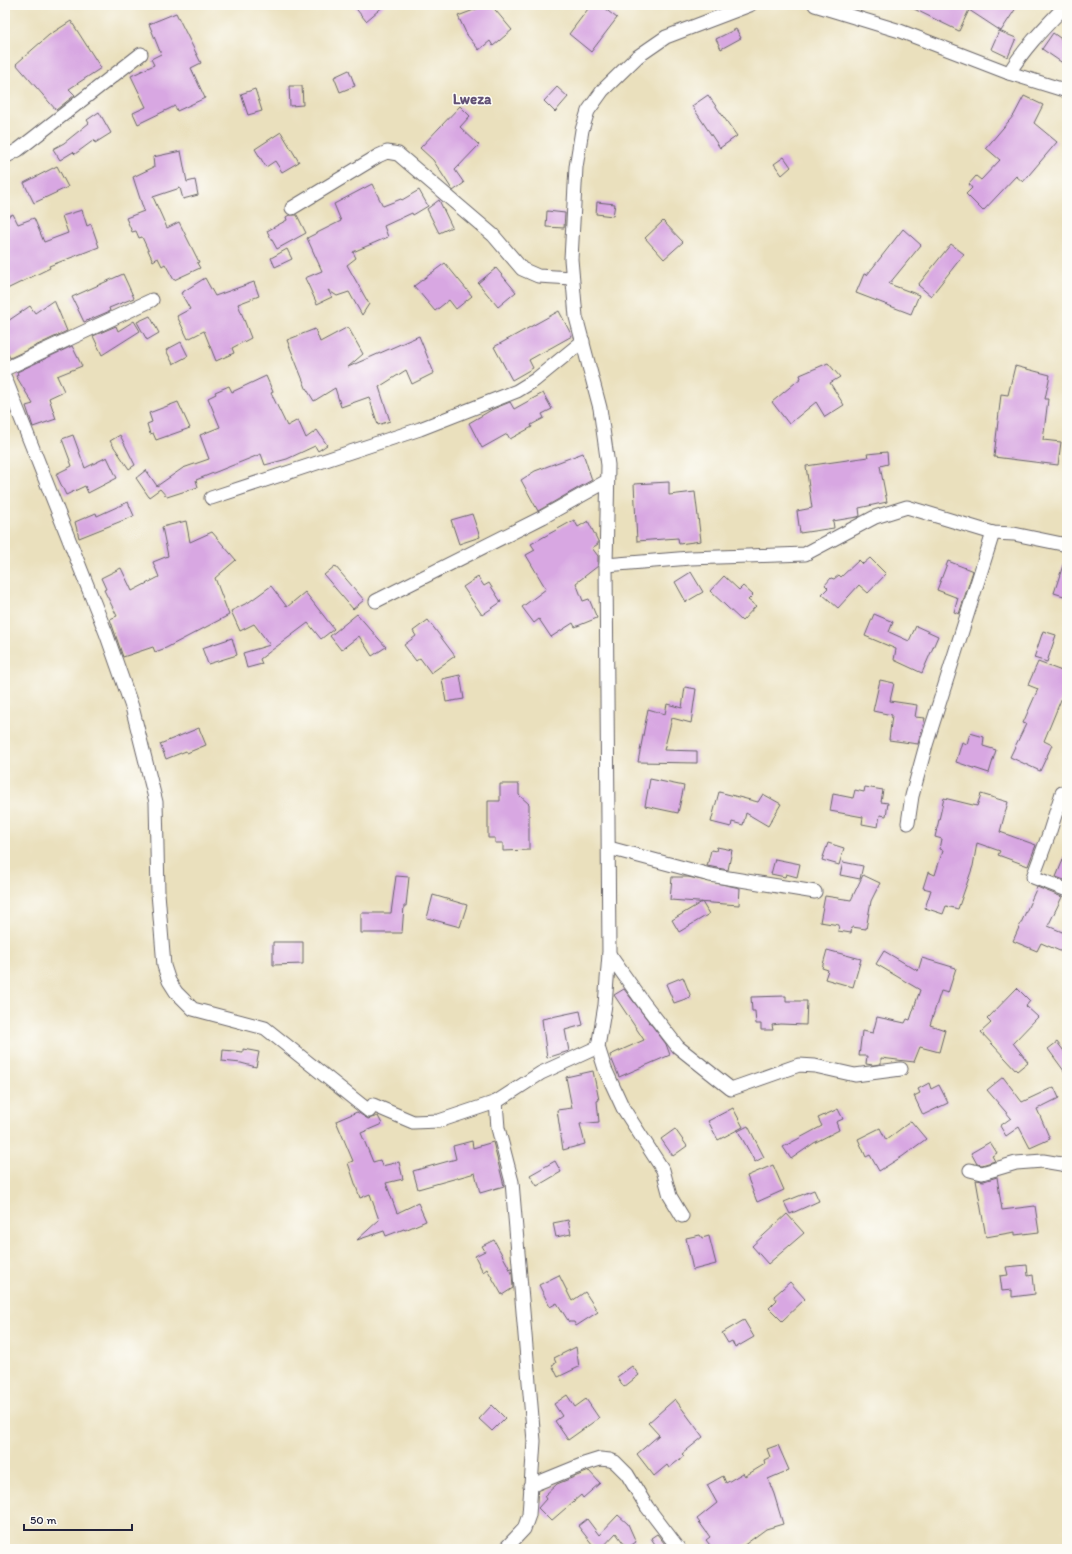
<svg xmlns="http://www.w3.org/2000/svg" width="1072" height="1554" font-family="Itim,sans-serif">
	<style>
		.building { fill: #d8a7e2 }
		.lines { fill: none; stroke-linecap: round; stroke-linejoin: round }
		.street-casing { stroke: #686468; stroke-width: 15 }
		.street { stroke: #fff; stroke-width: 13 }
		.labels { text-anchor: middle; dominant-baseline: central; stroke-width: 3; stroke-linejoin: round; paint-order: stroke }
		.quarter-label { font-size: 15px; font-weight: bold; fill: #625175; stroke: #fdfcf7 }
	</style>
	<rect width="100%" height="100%" fill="#fdfcf7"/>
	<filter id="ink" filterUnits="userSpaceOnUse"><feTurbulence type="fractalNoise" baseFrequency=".025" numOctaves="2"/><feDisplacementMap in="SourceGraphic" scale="8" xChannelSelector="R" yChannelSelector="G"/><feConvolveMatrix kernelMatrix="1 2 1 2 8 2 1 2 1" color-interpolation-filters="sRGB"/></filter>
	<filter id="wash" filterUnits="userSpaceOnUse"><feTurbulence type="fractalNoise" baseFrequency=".012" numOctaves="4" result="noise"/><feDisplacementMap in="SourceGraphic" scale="16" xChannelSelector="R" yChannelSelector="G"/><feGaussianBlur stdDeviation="0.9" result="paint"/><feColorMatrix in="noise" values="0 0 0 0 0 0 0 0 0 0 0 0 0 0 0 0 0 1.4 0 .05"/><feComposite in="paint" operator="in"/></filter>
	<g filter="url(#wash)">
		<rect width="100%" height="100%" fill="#eae0bd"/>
		<g id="blocks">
			<g class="building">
				<path d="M353,5H385L366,21Z"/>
				<path d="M487,5H491L512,30L493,46L490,41L479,50L467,35L458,16Z"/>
				<path d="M591,5H600L617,18L591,52L569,34Z"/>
				<path d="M906,5H1018L1001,31L969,10L959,31Z"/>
				<path d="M176,13L201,63L191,68L205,98L177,111L175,106L138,124L133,113L146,107L131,76L154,65L151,59L161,54L149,24Z"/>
				<path d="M71,21L101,68L69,89L75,95L56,110L16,64L49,35Z"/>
				<path d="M736,29L741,38L721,49L716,39Z"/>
				<path d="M999,31L1016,38L1008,57L991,49Z"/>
				<path d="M1053,33L1067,43V66L1042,49Z"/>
				<path d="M349,70L355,86L340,92L334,77Z"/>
				<path d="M289,86H302L303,105L290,106Z"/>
				<path d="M557,87L568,97L555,112L544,101Z"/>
				<path d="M255,89L262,111L248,115L241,94Z"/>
				<path d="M708,95L737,136L720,148L692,106Z"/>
				<path d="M1024,96L1043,105L1034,123L1057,142L1023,182L1016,176L983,211L966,194L972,188L969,184L976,176L981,180L1000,160L986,148L1014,115Z"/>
				<path d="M460,106L470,116L460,127L479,145L455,170L464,183L453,191L433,160L420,148Z"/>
				<path d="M99,112L111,133L95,143L94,140L75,154L73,152L60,160L53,149L64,143L89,123L87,120Z"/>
				<path d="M281,132L299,162L282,172L275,161L266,167L255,149Z"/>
				<path d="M181,151L187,182L195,180L198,195L183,199L180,188L153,197L167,228L179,222L199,262L197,263L200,268L174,280L165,264L162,266L158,258L153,261L142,237L139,238L136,231L132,232L126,218L144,211L133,177L154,167L153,157Z"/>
				<path d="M784,157L791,167L782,175L774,164Z"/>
				<path d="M57,166L68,187L34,203L24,183Z"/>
				<path d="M372,184L383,206L401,199L402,200L419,190L428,206L413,215L412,213L384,226L388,237L353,252L356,258L347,265L369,304L362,315L349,292L337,296L328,290L332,297L317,304L305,278L322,271L307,238L341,221L334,204Z"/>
				<path d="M439,200L452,227L439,233L427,209Z"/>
				<path d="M597,202L615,204L613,216L596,214Z"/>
				<path d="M82,210L87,226L91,224L99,247L49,266L50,268L5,290V218L13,214L18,224L34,218L44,242L68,233L62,216Z"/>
				<path d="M547,211L565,213L564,228L546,227Z"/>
				<path d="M289,215H297L306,233L277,249L267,231L287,220L286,217Z"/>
				<path d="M663,221L683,242L664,259L645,238Z"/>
				<path d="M903,229L921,245L889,284L919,295L911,314L856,293L864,274L867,275Z"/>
				<path d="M951,244L964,254L931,296L918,285Z"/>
				<path d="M287,249L292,259L275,267L271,258Z"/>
				<path d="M445,263L472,296L456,309L449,300L435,311L414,286Z"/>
				<path d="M496,268L516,292L498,307L478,283Z"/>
				<path d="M123,274L134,298L109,308L110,311L84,322L72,297Z"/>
				<path d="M205,278L215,296L254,282L259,296L238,304L251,338L232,348L234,353L216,361L204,331L188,339L177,316L190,309L181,293Z"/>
				<path d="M54,300L67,331L10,358L5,348V323L30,306L35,313Z"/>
				<path d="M559,311L572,336L529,360L533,368L512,380L494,347Z"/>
				<path d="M150,316L159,333L147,340L137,322Z"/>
				<path d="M134,321L140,331L102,355L93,336L116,326L118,331Z"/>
				<path d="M348,327L363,354L348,367L419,336L434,373L412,384L406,370L379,387L390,421L378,425L369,397L341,407L335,388L314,401L306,388L287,340L315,329L320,342Z"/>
				<path d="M181,342L188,356L173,364L166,350Z"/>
				<path d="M72,346L82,366L57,376L64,391L49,398L56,419L33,427L26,406L33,404L16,376L18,375L17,372Z"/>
				<path d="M828,363L840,377L830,383L844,405L825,417L816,402L789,424L772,402L801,378L800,375Z"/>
				<path d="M1015,366L1050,375L1045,399H1048L1043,440L1061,442L1058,465L994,457L1001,394L1008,395Z"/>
				<path d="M266,376L273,392L271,393L287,426L298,420L306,438L317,430L327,445L318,451L315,446L287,459L265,465L261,454L196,480L198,487L167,497L160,489L149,497L136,478L146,470L157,486L183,468L209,459L200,435L220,427L208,398L216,394L215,392L229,386L232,392Z"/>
				<path d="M543,393L552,409L542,414L544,418L531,425L532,427L510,439L507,434L482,448L469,423L493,409L510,402L514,409Z"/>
				<path d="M178,402L190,428L156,440L153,433L150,434L147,424L152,422L149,413Z"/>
				<path d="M73,435L85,468L107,457L117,478L88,493L85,486L66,495L56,474L72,466L62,439Z"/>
				<path d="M120,435L135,465L129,469L110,441Z"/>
				<path d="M887,452L888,464L880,466L887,502L859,508L860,516L857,517L833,521L834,528L800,533L797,511L812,508L806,466L868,457L867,454Z"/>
				<path d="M583,453L592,480L538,511L521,480L535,471Z"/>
				<path d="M669,482V495L695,492L701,541L679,544L678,538L637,541L634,484Z"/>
				<path d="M128,502L134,516L79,538L75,522L96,513L97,516Z"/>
				<path d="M472,514L480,537L459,544L451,520Z"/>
				<path d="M574,520L578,527L588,521L598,541V544L592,548L598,556V566L576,583L583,601L589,599L597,618L575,627L573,623L551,637L539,619L534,623L522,607L546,589L526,555L535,550L531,544Z"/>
				<path d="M186,521L190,542L212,532L236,560L215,578L229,615L166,648L155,652L153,647L123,657L110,619L117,616L104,590L106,589L101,578L121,568L132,591L159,577L153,562L168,556L162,527Z"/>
				<path d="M870,558L886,574L868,593L859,585L838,608L822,594L828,588L825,585L831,578L834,579L839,575L841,577L859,560L863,564Z"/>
				<path d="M1065,559H1067V597L1054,593Z"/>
				<path d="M948,561L973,571L959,614L954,612L958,598L937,590Z"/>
				<path d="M335,566L364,600L353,609L324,575Z"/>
				<path d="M691,572L703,592L686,602L675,582Z"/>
				<path d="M724,576L739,590L743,586L753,595L748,600L756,606L742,621L710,591Z"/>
				<path d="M478,577L484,586L489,583L501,602L482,615L463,587Z"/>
				<path d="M271,586L287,607L305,592L334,629L321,639L308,623L260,659L262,664L247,668L243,653L270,645L254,624L240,631L231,611L249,602Z"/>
				<path d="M357,614L386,647L372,656L359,636L341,650L330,636Z"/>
				<path d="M874,614L893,622L889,632L909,641L916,626L938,636L922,673L894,660L896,649L865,636Z"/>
				<path d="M428,620L455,656L431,673L420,658L416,661L404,645L416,636L413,631Z"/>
				<path d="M1043,631L1056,635L1047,662L1034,658Z"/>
				<path d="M232,638L237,655L208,664L202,648Z"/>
				<path d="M1038,662L1067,673L1063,682L1067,685L1044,741L1052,745L1040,771L1010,757L1026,724L1023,723L1038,689L1028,685Z"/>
				<path d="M460,675L464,699L446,702L442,679Z"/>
				<path d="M880,680L894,683L890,701L917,705L915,717L925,718L918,744L889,740L892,715L873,711Z"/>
				<path d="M685,687L696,689L691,723L672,718L664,750L697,751V763L638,762L648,709L665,714L667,704L682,708Z"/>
				<path d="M199,728L206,745L187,753L186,751L166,759L160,744Z"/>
				<path d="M970,733L984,737L983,746L996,750L989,773L956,762L962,742L967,744Z"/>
				<path d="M650,779L684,786L678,813L645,806Z"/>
				<path d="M500,784H519V795L529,804V850L503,851V843H495V838H488V801H500Z"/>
				<path d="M865,787L883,790L881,802L888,803L886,816L880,815L878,827L862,824L863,817L830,811L833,794L853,798L855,790L864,792Z"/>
				<path d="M719,792L758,802L763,794L781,804L768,826L746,813L743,825L732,822L731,827L711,822Z"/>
				<path d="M981,794L1008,802L1000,832L1036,845L1028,866L998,855L1000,851L977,843L973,866L958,909L946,906L943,914L925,908L931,890L923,888L928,872L935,875L943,850L940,849L942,839L935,837L944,798L977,806Z"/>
				<path d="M828,843L844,848L839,865L822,860Z"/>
				<path d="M717,847L732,850L728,870L707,866L711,850L716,851Z"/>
				<path d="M1067,850V881L1056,877Z"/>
				<path d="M775,859L800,864L797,877L786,874L785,877L771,874Z"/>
				<path d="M843,862L863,866L860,879L840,875Z"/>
				<path d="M863,875L880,883L871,901L866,929L852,927L851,933L838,931L839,925L820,922L825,896L851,900Z"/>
				<path d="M396,876L409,877L406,906H404L402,933H361V913H391Z"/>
				<path d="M672,877H688L740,888L739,905L670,900Z"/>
				<path d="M1037,887L1062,897L1048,926L1067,934V954L1041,943L1037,951L1013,941Z"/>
				<path d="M433,895L467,905L460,927L427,918Z"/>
				<path d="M702,902L709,914L679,932L672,920Z"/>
				<path d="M273,942H303V964L273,965Z"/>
				<path d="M827,950L861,959L853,987L825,979L828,970L822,968Z"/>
				<path d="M884,951L918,971L922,958L956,968L948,993L941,991L930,1025L945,1030L939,1052L920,1047L914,1062L881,1058V1064L873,1065L866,1064L867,1056H859L862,1031L873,1033L877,1017L905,1023L907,1019L910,1020L920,990L876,964Z"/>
				<path d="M683,977L691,997L674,1003L666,984Z"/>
				<path d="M1017,988L1030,1001L1026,1006L1038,1017L1013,1043L1028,1062L1017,1071L981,1032L991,1023L987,1019Z"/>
				<path d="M624,989L666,1044L670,1055L619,1077L610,1055L644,1040L614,995Z"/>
				<path d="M786,996V1001H807L806,1025L780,1024L772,1025L773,1030H761V1024H756L755,1011H752L751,997Z"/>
				<path d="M580,1011L583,1025L565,1030L569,1051L547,1058L542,1019Z"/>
				<path d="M1057,1042L1067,1055V1075L1048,1049Z"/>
				<path d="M243,1049L259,1052L256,1067L241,1063L222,1061L223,1050L243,1052Z"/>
				<path d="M593,1071L599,1100L597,1101L599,1122L580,1124L585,1144L563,1150L557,1110L572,1108L566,1077Z"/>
				<path d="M1003,1077L1022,1102L1054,1087L1059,1098L1037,1109L1050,1139L1030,1148L1019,1127L1006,1136L1000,1126L1011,1118L987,1090Z"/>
				<path d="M929,1083L931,1089L939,1085L948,1103L923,1115L914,1096L920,1093L918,1089Z"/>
				<path d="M733,1108L743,1127L718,1140L708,1121Z"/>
				<path d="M838,1109L843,1119L836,1122L839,1130L814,1143L791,1159L783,1147L822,1126L818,1118Z"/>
				<path d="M357,1112L368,1119L378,1116L382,1124L361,1133L373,1162L380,1160L382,1166L399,1162L403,1179L386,1183L397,1213L418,1203L426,1221L405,1230L404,1229L386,1236L384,1231L357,1240L379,1220L370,1194L360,1198L348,1163L353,1161L336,1121Z"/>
				<path d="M911,1121L926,1139L903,1156L879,1171L870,1155L866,1157L858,1139L880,1128L886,1140Z"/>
				<path d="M748,1126L764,1157L755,1162L738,1131Z"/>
				<path d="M675,1129L687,1146L673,1156L661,1139Z"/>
				<path d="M472,1141L473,1148L493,1142L504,1186L480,1193L475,1173L418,1189L413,1171L456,1159L453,1146Z"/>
				<path d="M990,1142L997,1153L992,1156L995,1161L982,1165L977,1164L971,1153Z"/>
				<path d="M555,1161L561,1172L537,1186L530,1175Z"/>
				<path d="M773,1165L784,1190L757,1202L747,1176Z"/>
				<path d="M997,1177L1002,1210L1035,1206L1039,1232L1015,1235V1232L986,1237L976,1180L984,1181Z"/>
				<path d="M814,1190L819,1201L790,1214L784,1202Z"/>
				<path d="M787,1214L804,1233L768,1264L752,1246Z"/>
				<path d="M568,1220L571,1234L556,1237L553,1223Z"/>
				<path d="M700,1235L702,1238L709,1236L716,1264L693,1270L686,1238Z"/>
				<path d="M494,1240L512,1273L513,1288L502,1295L487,1269L483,1272L475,1256L485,1251L482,1246Z"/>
				<path d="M1027,1265L1028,1276L1033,1275L1035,1294L1012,1297V1290L1002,1291L1000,1276L1008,1275L1006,1267Z"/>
				<path d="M559,1275L572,1301L585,1292L598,1312L576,1326L574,1322H569L557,1303L550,1307L539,1285Z"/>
				<path d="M790,1282L805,1299L782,1321L769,1308L777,1300L774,1296Z"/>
				<path d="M744,1320L754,1337L735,1348L732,1341L728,1343L722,1333Z"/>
				<path d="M576,1347L579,1367L558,1377L552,1365L556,1363L554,1358Z"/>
				<path d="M632,1366L639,1375L624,1387L617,1377Z"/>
				<path d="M567,1395L575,1407L586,1399L599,1418L568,1440L555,1421L562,1416L554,1404Z"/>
				<path d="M675,1399L703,1437L682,1454L684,1456L669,1468L667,1465L654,1476L637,1454L659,1435L648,1423Z"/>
				<path d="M492,1405L505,1418L492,1431L479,1419Z"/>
				<path d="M778,1445L789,1470L768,1479L774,1494L783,1524L766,1529L739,1549H713L706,1540L710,1537L697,1519L717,1503L707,1485L723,1476L726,1483L743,1473L745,1476L765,1464L764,1460L770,1457L767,1449Z"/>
				<path d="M589,1471L600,1483L583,1498L581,1495L551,1521L538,1508L546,1499L544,1496L557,1484Z"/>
				<path d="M618,1515L628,1524L636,1542L627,1548L616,1533L601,1549H596L578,1526L587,1519L599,1535Z"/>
				<path d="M657,1534L669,1549H658L651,1538Z"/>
			</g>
		</g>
	</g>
	<g filter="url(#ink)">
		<use href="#blocks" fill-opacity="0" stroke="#686468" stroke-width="1"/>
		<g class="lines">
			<g class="street-casing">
				<g id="street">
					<path d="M815,5L900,31L1009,73L1067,91"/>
					<path d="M1009,73C1025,47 1045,27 1066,5"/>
					<path d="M5,157L18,150L141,54"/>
					<path d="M292,208L378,156L387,152L398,154L493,235L522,269L538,276L572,278"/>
					<path d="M5,369L152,300"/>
					<path d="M5,378L106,633L132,707L156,802L158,893L164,966L169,981L176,992L193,1009L265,1028L369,1111L373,1105L413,1122L439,1121L496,1102L541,1073L598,1047"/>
					<path d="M211,498L420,429L517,391L535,380L583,341"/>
					<path d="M606,565L690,558L805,554L875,517L907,507L993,533L1014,534L1067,545"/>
					<path d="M376,601L543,517L607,481"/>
					<path d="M1062,793L1049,834L1033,877L1067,890"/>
					<path d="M908,823L912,796L926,745L993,533"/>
					<path d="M609,848L710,875L815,892"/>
					<path d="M609,954L643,1002L678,1047L731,1089L799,1065L815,1066L855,1075L901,1069"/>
					<path d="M496,1102L498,1128L512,1182L534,1441L529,1515L524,1529L505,1549"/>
					<path d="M970,1170L982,1173L1016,1163L1043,1161L1067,1165"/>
					<path d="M682,1216L670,1196L663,1170L623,1108L605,1069L598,1047L605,1005L609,954L606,565L608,465L600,408L576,317L571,259L576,167L582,130L588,111L603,90L637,57L666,37L750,5"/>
					<path d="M530,1486L584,1464L600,1459L610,1460L615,1462L627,1474L647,1507L679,1549"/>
				</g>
			</g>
			<use href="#street" class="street"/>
		</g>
	</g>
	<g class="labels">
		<g class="quarter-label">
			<text x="472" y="99">Lweza</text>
		</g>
	</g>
	<rect width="1072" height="1554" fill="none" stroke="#fdfcf7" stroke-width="20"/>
	<path d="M24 1524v6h108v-6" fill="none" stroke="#22223b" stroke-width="2"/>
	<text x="30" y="1524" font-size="12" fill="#22223b" stroke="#fdfcf7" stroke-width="3" paint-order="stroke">50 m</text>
</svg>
